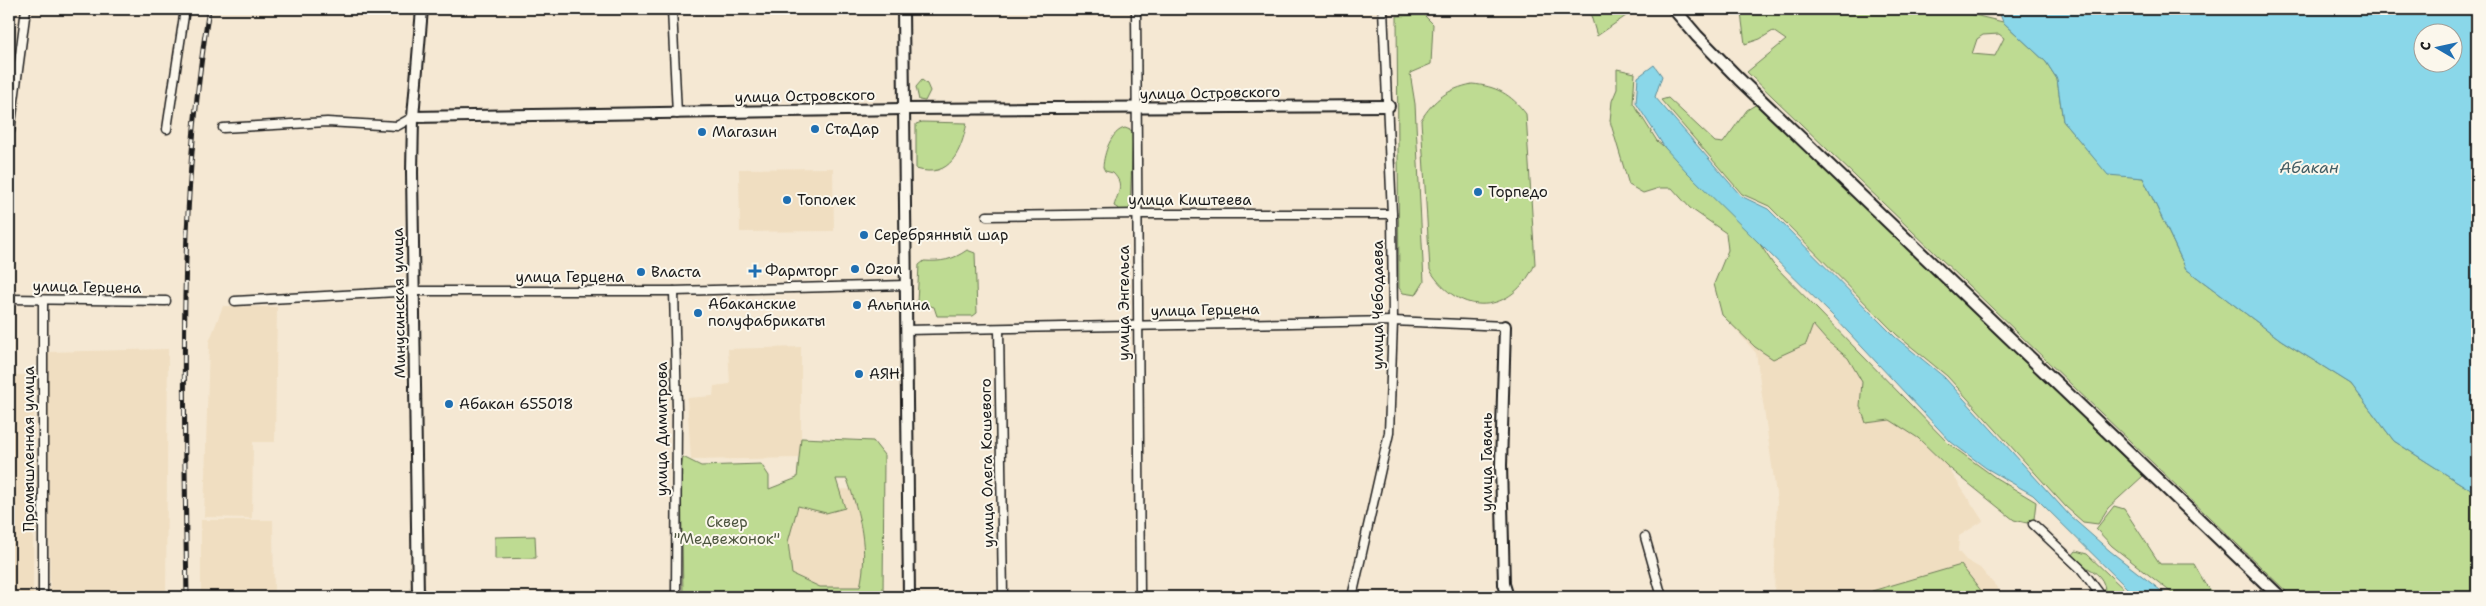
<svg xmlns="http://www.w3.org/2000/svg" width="2486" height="606" font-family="'Shantell Sans',sans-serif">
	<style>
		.built { fill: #f0dec1 }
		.green { fill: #bedb92; stroke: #6d7c57; fill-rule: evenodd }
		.water { fill: #8ad7e9; stroke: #5e8c97; fill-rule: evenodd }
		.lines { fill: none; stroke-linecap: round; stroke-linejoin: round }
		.minor-casing { stroke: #1c1c1c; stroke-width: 11 }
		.tertiary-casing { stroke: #1c1c1c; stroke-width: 14 }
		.secondary-casing { stroke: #1c1c1c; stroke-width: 15 }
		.minor { stroke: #fbf7ec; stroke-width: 8 }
		.tertiary { stroke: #fbf7ec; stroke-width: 10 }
		.secondary { stroke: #fbf7ec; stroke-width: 11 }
		.rail-casing { stroke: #1c1c1c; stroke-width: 5 }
		.rail { stroke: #fbf7ec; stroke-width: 3; stroke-dasharray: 9; stroke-linecap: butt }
		.poi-dot { fill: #1f6fb2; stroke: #fbf7ec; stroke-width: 2 }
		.labels { text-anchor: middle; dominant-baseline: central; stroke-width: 4; stroke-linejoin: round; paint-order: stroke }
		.street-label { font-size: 15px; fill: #1c1c1c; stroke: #fbf7ec }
		.poi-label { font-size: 15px; fill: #1c1c1c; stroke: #fbf7ec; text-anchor: start }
		.park-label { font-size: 15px; fill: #4d553f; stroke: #fbf7ec }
		.water-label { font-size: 16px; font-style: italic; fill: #425d64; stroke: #fbf7ec }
	</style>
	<rect width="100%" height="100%" fill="#f5e8d3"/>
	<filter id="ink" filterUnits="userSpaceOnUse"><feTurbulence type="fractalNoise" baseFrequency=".02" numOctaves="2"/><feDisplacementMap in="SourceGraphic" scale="10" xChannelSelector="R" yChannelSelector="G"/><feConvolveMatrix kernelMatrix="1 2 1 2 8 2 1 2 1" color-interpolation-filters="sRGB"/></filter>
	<g filter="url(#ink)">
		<g class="built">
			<path d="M833,168L834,231L740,232L739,169Z"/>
			<path d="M223,306L277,307L275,442H253L252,518L204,517L209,342Z"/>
			<path d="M1800,311L1827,341L1848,358L1862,382L1860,406L1890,419L1918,438L1947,466L1983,521L1959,536L1958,551L1966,560L1980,568L2005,597H1774L1777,501L1756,353L1727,320Z"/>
			<path d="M801,347V458L691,460L687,398L713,396L714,386L730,384L728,349Z"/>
			<path d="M168,349L166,597H50L47,352Z"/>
			<path d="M9,375H34L33,597H9Z"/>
			<path d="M876,489V597H772L769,490Z"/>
			<path d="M201,520H273L274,597H201Z"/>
		</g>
		<g class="green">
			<path d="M1589,9H1636L1597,36Z"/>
			<path d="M1722,9H1960L1970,14L2003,22L2046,62L2057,79L2063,121L2108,174L2143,178L2186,269L2281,340L2351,384L2394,441L2477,494V597H2292L1747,72L1786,40L1773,31L1760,39L1745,44L1741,13H1725ZM1999,34L2004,38L1995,56L1972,54L1977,39L1983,35Z"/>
			<path d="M1424,15L1433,24L1431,64L1410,73L1415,104L1424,282L1416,295L1403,293L1399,288L1397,16Z"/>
			<path d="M1617,69L1635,73L1633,103L1657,141L1683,162L1746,223L1773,264L1949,444L1996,478L2036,502L2034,519L2027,523L2014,520L1947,466L1918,438L1890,420L1866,423L1860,406L1862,382L1848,358L1827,341L1813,325L1806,344L1773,359L1755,347L1722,315L1714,284L1728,250L1726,233L1690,208L1672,188H1659L1643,193L1629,185L1610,121L1612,101L1617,89Z"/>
			<path d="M922,80L927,84L930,91L925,101L919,100L916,87Z"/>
			<path d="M1472,84C1496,86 1511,94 1526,114L1535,264C1512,315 1459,318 1430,270L1421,120C1434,99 1448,89 1472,84Z"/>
			<path d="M1668,98L1715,142L1723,143L1747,110L1757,104L2143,476L2108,508L2098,524L2083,522L2066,507L1947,376L1897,335L1769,206L1742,194L1661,100Z"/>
			<path d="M922,122L967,123C961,151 951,179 916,169V124Z"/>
			<path d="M1125,128L1133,131L1130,208L1127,212L1122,211L1114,206C1118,192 1125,185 1113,173L1105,171L1103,167C1104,153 1111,131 1125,128Z"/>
			<path d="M967,250L975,253L977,313L973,316H937L934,307L917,302L919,265L924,261C941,262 953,260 967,250Z"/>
			<path d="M801,438L873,441L884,455L883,597H683L681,469L683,457L701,466L761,464L769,476V489L797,478ZM836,479H847C860,515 869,549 860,587H820L792,574L788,542L798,506L826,513L845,508Z"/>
			<path d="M2114,506L2124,509L2160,564H2194L2206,585L2217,597H2177L2112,546L2096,529Z"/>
			<path d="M535,536L536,558L495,559V537Z"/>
			<path d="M2076,551L2087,554L2132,597H2107C2103,592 2106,591 2104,585C2101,573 2086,566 2075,563L2072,556Z"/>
			<path d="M1961,565L1986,597H1869L1872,591Z"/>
		</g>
		<g class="water">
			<path d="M1998,9H2477V494L2394,441L2351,384L2281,340L2186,269L2143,178L2108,175L2063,121L2057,79L2046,62L2003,22ZM2424,32H2454V62H2424Z"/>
			<path d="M1654,65L1662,76L1655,97L1741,196L1768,209L1895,337L1944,377L2070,516L2110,551L2169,597H2136L2033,495L1986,468L1951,442L1834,317L1687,172L1665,148L1636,103L1638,77Z"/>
		</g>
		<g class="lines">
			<g class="minor-casing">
				<g id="minor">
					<path d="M672,9L677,114"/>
					<path d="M1136,9L1140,597"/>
					<path d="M223,128L327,122L397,126L413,117"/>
					<path d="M167,129L185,9"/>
					<path d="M10,131L26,9"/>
					<path d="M987,216L1138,214H1392"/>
					<path d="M674,291L677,409L676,597"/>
					<path d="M9,299L166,301"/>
					<path d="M43,300V597"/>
					<path d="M235,301L415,291H674L906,285"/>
					<path d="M999,329L1003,597"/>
					<path d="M906,330L1393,321L1505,326"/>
					<path d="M2033,524L2082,570L2102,597"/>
					<path d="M1645,537L1662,597"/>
					<path d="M1352,597L1389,433L1393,321L1392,214L1383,9"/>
				</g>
			</g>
			<g class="tertiary-casing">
				<g id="tertiary">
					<path d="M903,9L909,597"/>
					<path d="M413,117L904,109L1389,106"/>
					<path d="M1505,326L1501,465L1504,584L1508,597"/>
					<path d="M418,597L412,172L413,117L422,9"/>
				</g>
			</g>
			<g class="secondary-casing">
				<path id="secondary" d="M1674,9L1697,36L1739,79L2280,597"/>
			</g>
			<use href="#minor" class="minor"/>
			<use href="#tertiary" class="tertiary"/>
			<use href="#secondary" class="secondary"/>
			<g class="rail-casing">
				<path id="rail" d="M187,597C184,401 177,203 209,9"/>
			</g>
			<use href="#rail" class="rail"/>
		</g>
	</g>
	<g class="poi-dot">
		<circle cx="815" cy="129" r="5"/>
		<circle cx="702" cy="132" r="5"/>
		<circle cx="1478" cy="192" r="5"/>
		<circle cx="787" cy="200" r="5"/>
		<circle cx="864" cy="235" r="5"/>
		<circle cx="855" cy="269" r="5"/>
		<path d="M752.5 263.5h5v5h5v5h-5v5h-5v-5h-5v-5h5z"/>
		<circle cx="641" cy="272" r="5"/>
		<circle cx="857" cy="305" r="5"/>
		<circle cx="698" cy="313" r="5"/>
		<circle cx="859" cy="374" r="5"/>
		<circle cx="449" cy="404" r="5"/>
	</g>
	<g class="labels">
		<g class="street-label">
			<text transform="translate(1210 93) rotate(-1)">улица Островского</text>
			<text transform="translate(805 96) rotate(-1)">улица Островского</text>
			<text x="1190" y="200">улица Киштеева</text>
			<text x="570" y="277">улица Герцена</text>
			<text transform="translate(87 287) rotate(1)">улица Герцена</text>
			<text transform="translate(399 303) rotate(-91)">Минусинская улица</text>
			<text transform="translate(1124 303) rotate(-90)">улица Энгельса</text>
			<text transform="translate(1378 305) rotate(-90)">улица Чебодаева</text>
			<text transform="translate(1205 310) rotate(-1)">улица Герцена</text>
			<text transform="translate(662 429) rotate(-90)">улица Димитрова</text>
			<text transform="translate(29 449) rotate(-90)">Промышленная улица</text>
			<text transform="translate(1487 462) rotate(-90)">улица Гавань</text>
			<text transform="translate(987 463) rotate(-91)">улица Олега Кошевого</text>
		</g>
		<g class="poi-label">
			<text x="825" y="129">СтаДар</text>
			<text x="712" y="132">Магазин</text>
			<text x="1488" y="192">Торпедо</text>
			<text x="797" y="200">Тополек</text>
			<text x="874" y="235">Серебрянный шар</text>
			<text x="865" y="269">Ozon</text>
			<text x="765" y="271">Фармторг</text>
			<text x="651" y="272">Власта</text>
			<text x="708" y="304">Абаканские<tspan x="708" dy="17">полуфабрикаты</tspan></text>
			<text x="867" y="305">Альпина</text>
			<text x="869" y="374">АЯН</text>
			<text x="459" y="404">Абакан 655018</text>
		</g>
		<g class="park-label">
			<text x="727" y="522">Сквер<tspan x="727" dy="17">"Медвежонок"</tspan></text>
		</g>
		<g class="water-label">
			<text x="2309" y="167">Абакан</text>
		</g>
	</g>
	<rect width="2486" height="606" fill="none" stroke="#fbf7ec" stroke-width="30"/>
	<rect x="15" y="15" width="2456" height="576" fill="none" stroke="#1c1c1c" stroke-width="2" filter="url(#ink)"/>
	<g transform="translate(2438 48) rotate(279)"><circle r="24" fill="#fbf7ec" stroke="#a29f99"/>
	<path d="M0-4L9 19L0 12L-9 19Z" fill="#1f6fb2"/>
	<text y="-8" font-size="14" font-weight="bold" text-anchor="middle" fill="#1c1c1c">С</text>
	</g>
</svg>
